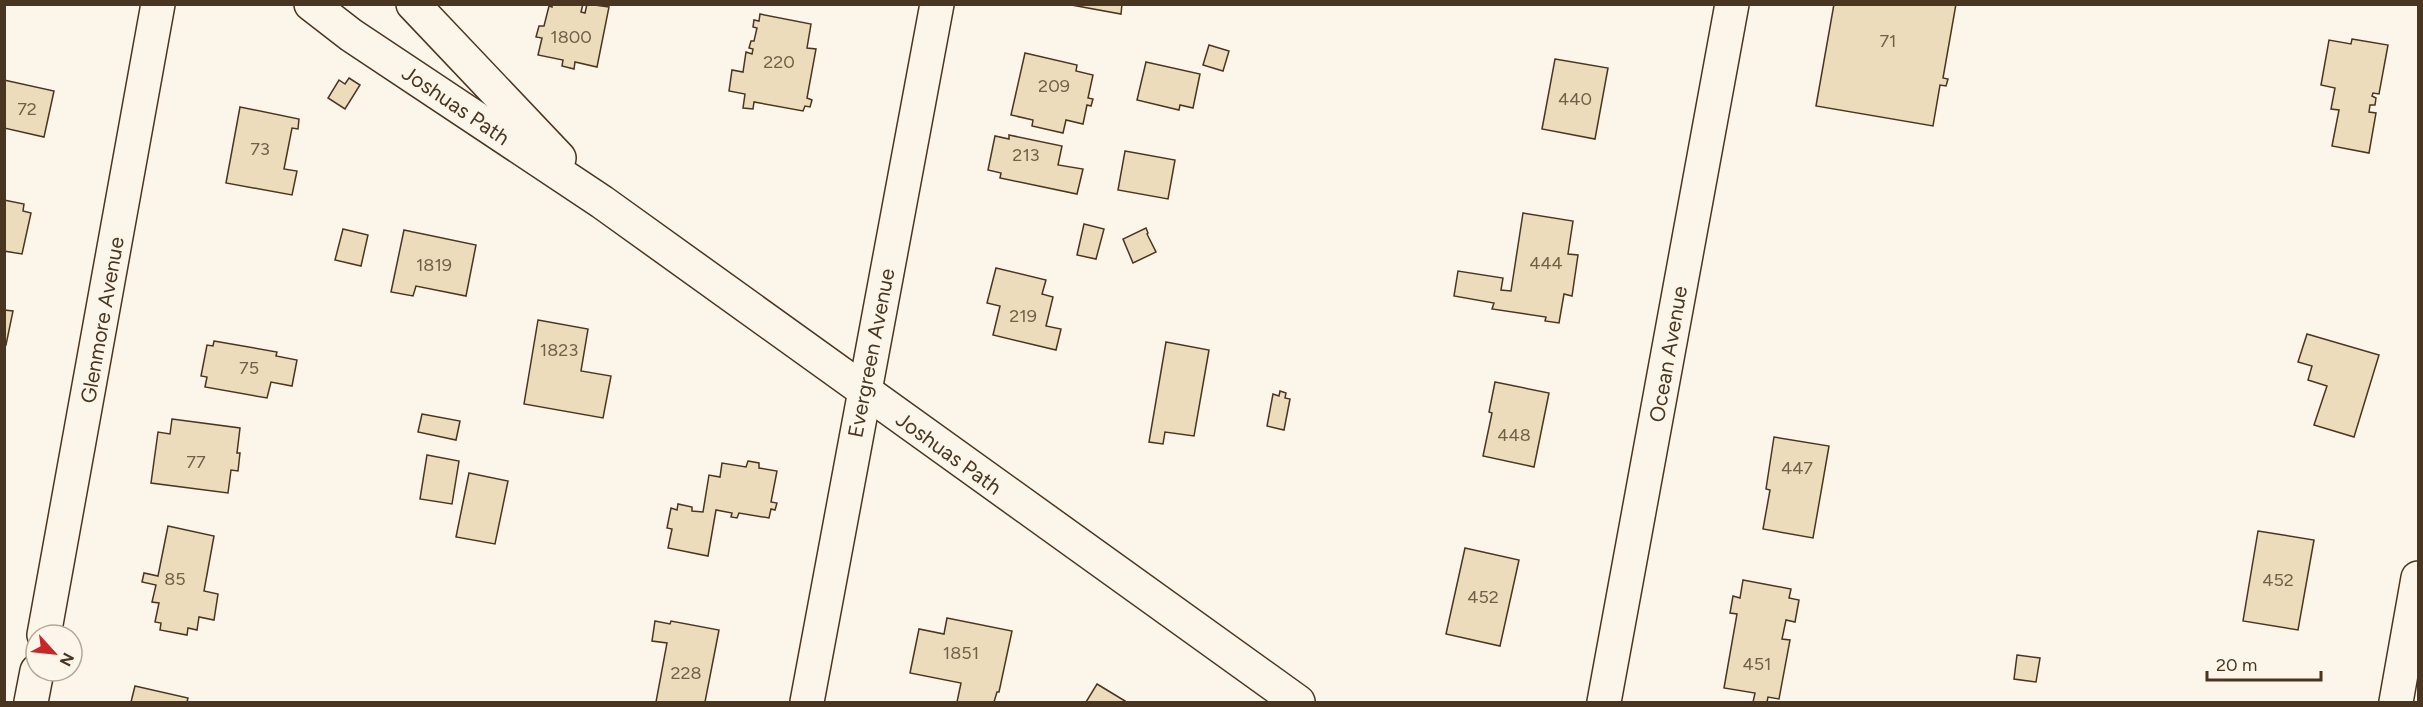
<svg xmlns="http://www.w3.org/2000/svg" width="2423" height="707" font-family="Figtree,sans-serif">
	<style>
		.building { fill: #ecdcbc; stroke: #4a3520; stroke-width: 1.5 }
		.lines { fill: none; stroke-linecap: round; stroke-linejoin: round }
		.minor-casing { stroke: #4a3520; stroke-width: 36 }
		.major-casing { stroke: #4a3520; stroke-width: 36 }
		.minor { stroke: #fbf6e9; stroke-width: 33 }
		.major { stroke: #fbf6e9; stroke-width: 33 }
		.labels { text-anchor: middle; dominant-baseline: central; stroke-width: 4.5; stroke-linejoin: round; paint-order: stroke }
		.number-label { font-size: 18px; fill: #725f47 }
		.street-label { font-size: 21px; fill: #4a3520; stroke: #fbf6e9 }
	</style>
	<rect width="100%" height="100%" fill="#fbf6e9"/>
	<g class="building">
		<path d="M552,4H583L581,12L585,13L587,4L609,7L597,67L575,62L574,69L562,66L563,60L538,55L542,38L536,37L539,26H544L549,6L552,7Z"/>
		<path d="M1066,4H1122L1121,14Z"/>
		<path d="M1834,4H1956L1943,78L1948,79L1946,86L1940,85L1933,126L1816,106Z"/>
		<path d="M760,14L811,24L807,48L816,49L807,98L812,100L810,107L805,106L803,111L754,102L753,109L743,108L745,94L729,91L732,70L743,72L746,52L752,54L753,49L749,48L751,41H754L757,28L753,27L754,20L759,21Z"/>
		<path d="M2352,39L2388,45L2379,94L2373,93L2372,96L2376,98L2375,105H2370L2369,112L2376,113L2369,153L2332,146L2339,110L2331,109L2335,88L2321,85L2329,40L2351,44Z"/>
		<path d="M1209,45L1229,51L1223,71L1203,65Z"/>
		<path d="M1025,53L1077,65L1076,71L1093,75L1088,98L1093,99L1091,106L1087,105L1083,124L1066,120L1063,133L1032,126L1033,120L1011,115Z"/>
		<path d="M1555,59L1608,68L1595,139L1542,129Z"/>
		<path d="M1146,62L1200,74L1193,108L1180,105L1179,110L1137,100Z"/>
		<path d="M349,78L360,85L345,109L328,98L339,80L345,84Z"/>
		<path d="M4,80L54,91L44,137L4,128Z"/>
		<path d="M240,107L299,119L298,129L292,128L284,169L297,171L292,195L226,183Z"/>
		<path d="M1009,135L1062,146L1058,165L1083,169L1077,194L1000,178L1001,173L988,170L995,136L1009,139Z"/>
		<path d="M1125,151L1175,160L1168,199L1118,190Z"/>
		<path d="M4,200L24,204L23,211L31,213L22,254L4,251Z"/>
		<path d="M1523,213L1573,221L1568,254L1578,255L1572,296L1564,294L1559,323L1545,321L1546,317L1492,309L1494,303L1454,296L1458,271L1503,278L1501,290L1511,291Z"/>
		<path d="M1084,224L1104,229L1096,259L1077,255Z"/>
		<path d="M1146,228L1148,233L1147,234L1156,252L1133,263L1123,239Z"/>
		<path d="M343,229L368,235L361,266L335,260Z"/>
		<path d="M404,230L476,245L466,296L416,286L413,296L391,292Z"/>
		<path d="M996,268L1046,280L1042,294L1053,297L1046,326L1061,329L1056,350L993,335L1000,306L987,303Z"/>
		<path d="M4,310L13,311L6,345L4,344Z"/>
		<path d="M538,320L588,329L581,371L611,376L603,418L524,404Z"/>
		<path d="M2307,334L2379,355L2354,437L2314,425L2327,386L2308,380L2312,366L2298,362Z"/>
		<path d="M214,341L277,352L276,356L297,360L292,386L271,382L267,398L205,387L207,377L201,376L207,345L213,346Z"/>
		<path d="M1166,342L1209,350L1194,436L1165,432L1163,444L1149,442Z"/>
		<path d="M1495,382L1549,393L1534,467L1483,456L1492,413L1489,412Z"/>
		<path d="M1280,391L1286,393L1285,398L1290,399L1284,430L1267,426L1273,394L1279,396Z"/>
		<path d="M422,414L460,421L456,440L418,432Z"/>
		<path d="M172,419L240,428L237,453H240L238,471L231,470L228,493L151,483L158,432L170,434Z"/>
		<path d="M1774,437L1829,446L1813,538L1763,529L1770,490L1766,489Z"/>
		<path d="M427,455L459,461L452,504L420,499Z"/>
		<path d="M748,461L759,463V468L777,471L771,502L777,503L775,510L771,509L769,518L739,513L737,518L731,517L732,513L716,510L708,556L668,548L672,529L667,528L671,508L677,510L678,504L692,507V511L703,512L709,475L720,477L722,463L746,467Z"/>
		<path d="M469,473L508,481L495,544L456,537Z"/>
		<path d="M168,526L214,536L204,591L218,594L214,620L199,617L197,630L188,628L187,635L160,630L161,623L155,622L159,603L152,602L156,585L142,582L144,573L158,576Z"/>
		<path d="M2258,531L2314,540L2298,630L2243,621Z"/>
		<path d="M1465,548L1519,560L1500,646L1446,634Z"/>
		<path d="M1743,580L1791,589L1789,598L1799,600L1795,622L1786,620L1782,639L1790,640L1779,699L1768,697L1767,702H1753L1755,693L1724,688L1737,614L1730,613L1733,596L1740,598Z"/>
		<path d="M947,618L1012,631L999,692H997L994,702H957L961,683L910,673L919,629L944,634Z"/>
		<path d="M655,621L670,624L671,621L719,630L705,702H656L667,643L652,641Z"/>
		<path d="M2017,655L2040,658L2036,682L2014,679Z"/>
		<path d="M1097,684L1125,701L1124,702H1086Z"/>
		<path d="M135,686L188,698L187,702H131Z"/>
	</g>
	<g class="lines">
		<g class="minor-casing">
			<g id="minor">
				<path d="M44,635L158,4"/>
				<path d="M31,702L37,671"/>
				<path d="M807,702L937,4"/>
				<path d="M1604,702L1732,4"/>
				<path d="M2396,702L2418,578"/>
			</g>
		</g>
		<g class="major-casing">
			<g id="major">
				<path d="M311,4L351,35L602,202L1298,702"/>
				<path d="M413,4L559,158"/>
			</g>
		</g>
		<use href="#minor" class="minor"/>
		<use href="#major" class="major"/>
	</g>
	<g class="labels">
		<g class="number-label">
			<text x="571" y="37">1800</text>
			<text x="1888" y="41">71</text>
			<text x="779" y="62">220</text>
			<text x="1054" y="86">209</text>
			<text x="1575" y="99">440</text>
			<text x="27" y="109">72</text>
			<text x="260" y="149">73</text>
			<text x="1026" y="155">213</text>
			<text x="1546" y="263">444</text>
			<text x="434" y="265">1819</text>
			<text x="1023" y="316">219</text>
			<text x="559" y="350">1823</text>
			<text x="249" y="368">75</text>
			<text x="1514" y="435">448</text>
			<text x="196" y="462">77</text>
			<text x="1797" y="468">447</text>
			<text x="175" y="579">85</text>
			<text x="2278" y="580">452</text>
			<text x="1483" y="597">452</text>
			<text x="961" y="653">1851</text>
			<text x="1757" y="664">451</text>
			<text x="686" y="673">228</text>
		</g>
		<g class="street-label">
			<text transform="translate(456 105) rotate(34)">Joshuas Path</text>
			<text transform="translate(102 320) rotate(-80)">Glenmore Avenue</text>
			<text transform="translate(871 353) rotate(-79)">Evergreen Avenue</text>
			<text transform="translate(1668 354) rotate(-80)">Ocean Avenue</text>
			<text transform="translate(949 453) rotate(36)">Joshuas Path</text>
		</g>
	</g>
	<rect width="2423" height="707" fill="none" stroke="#4a3520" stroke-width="12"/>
	<g transform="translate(54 653) rotate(117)"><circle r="28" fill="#fbf6e9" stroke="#b4a999" stroke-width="1.5"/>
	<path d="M0-4.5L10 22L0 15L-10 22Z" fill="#c62828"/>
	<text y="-9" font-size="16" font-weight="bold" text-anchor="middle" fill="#4a3520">N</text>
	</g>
	<path d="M2207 671v9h114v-9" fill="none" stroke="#4a3520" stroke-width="3"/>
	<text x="2216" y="671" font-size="18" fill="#4a3520" stroke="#fbf6e9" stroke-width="4.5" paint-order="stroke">20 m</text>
</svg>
